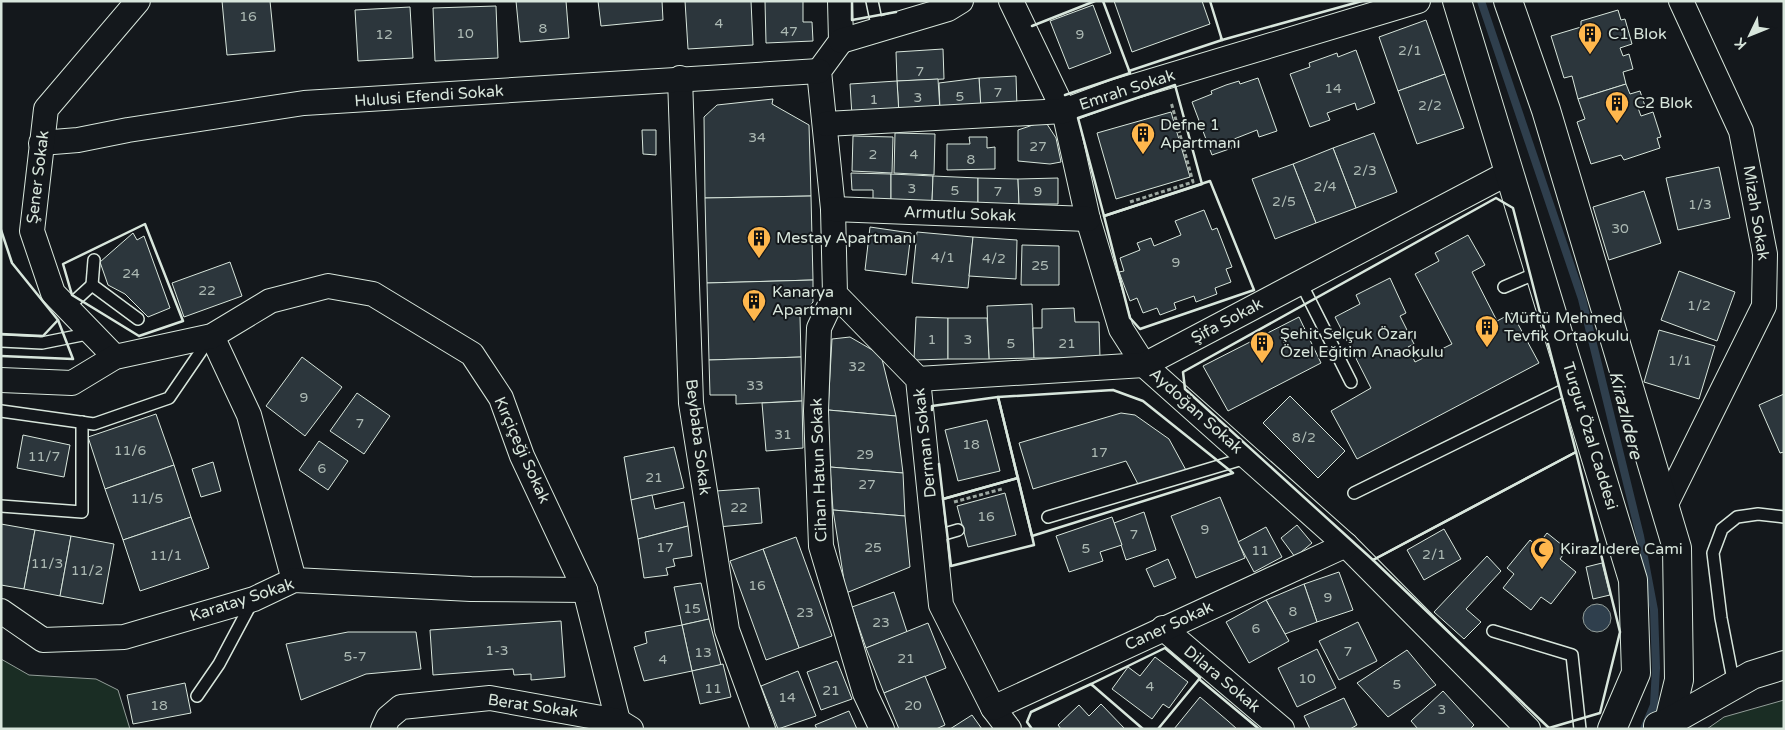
<svg xmlns="http://www.w3.org/2000/svg" width="1785" height="730" font-family="'Varela Round',sans-serif">
	<style>
		.green { fill: #1a2d24; stroke: #939e99 }
		.water { fill: #2f3f4d; stroke: #939e99 }
		.lines { fill: none; stroke-linecap: round; stroke-linejoin: round }
		.stream { stroke: #2f3f4d; stroke-width: 8 }
		.building { fill: #2c363c; stroke: #d8e6dc }
		.service-casing { stroke: #d8e6dc; stroke-width: 14 }
		.minor-casing { stroke: #d8e6dc; stroke-width: 26 }
		.tertiary-casing { stroke: #d8e6dc; stroke-width: 30 }
		.path { stroke: #9da8a2; stroke-width: 3; stroke-dasharray: 4 2.5; stroke-linecap: butt }
		.service { stroke: #14181c; stroke-width: 11 }
		.minor { stroke: #14181c; stroke-width: 24 }
		.tertiary { stroke: #14181c; stroke-width: 28 }
		.wall { stroke: #d8e6dc; stroke-width: 2.5 }
		.labels { text-anchor: middle; dominant-baseline: central; stroke-width: 4; stroke-linejoin: round; paint-order: stroke }
		.number-label { font-size: 14px; fill: #adbab4 }
		.poi-label { font-size: 16px; fill: #d8e6dc; stroke: #14181c; text-anchor: start }
		.street-label { font-size: 16px; fill: #d8e6dc; stroke: #14181c }
		.water-label { font-size: 18px; font-style: italic; fill: #d8e6dc; stroke: #14181c }
	</style>
	<rect width="100%" height="100%" fill="#14181c"/>
	<g class="green">
		<path d="M1,659L29,675L96,679L118,690L130,729H1Z"/>
		<path d="M1784,700V729H1707L1724,717Z"/>
	</g>
	<circle class="water" cx="1597" cy="618" r="14"/>
	<g class="lines">
		<path class="stream" d="M1481,1L1582,299L1640,536L1654,610L1656,668L1654,705L1644,729"/>
	</g>
	<g class="building">
		<path d="M222,1H270L275,51L227,55Z"/>
		<path d="M516,1H566L569,38L520,42Z"/>
		<path d="M598,1H662L663,20L601,26Z"/>
		<path d="M685,1H751L753,45L688,49Z"/>
		<path d="M765,1H803V22H812L813,41L766,43Z"/>
		<path d="M1114,1H1202L1210,24L1132,52Z"/>
		<path d="M1093,5L1111,53L1069,69L1050,21Z"/>
		<path d="M496,6L498,58L435,61L433,8Z"/>
		<path d="M410,7L413,58L358,61L355,10Z"/>
		<path d="M1618,10L1621,20L1625,19L1632,44L1620,48L1623,56L1629,54L1633,69L1623,72L1626,84L1578,99L1572,76L1564,78L1551,36L1581,27V21Z"/>
		<path d="M1426,20L1445,74L1398,91L1379,37Z"/>
		<path d="M943,49L944,79L897,81L896,52Z"/>
		<path d="M1356,50L1375,103L1357,110L1355,103L1327,113L1330,120L1310,127L1290,74L1310,67L1309,63L1326,57L1337,53L1338,57Z"/>
		<path d="M1445,74L1464,128L1417,144L1398,91Z"/>
		<path d="M1016,76L1017,107L981,109L979,78Z"/>
		<path d="M979,78L981,109L940,111L939,83Z"/>
		<path d="M1258,78L1277,131L1259,137L1257,130L1229,141L1232,148L1212,155L1192,102L1212,94L1211,91L1226,85L1239,81L1240,84Z"/>
		<path d="M938,79L940,111L899,114L897,81Z"/>
		<path d="M897,81L899,114L852,116L850,84Z"/>
		<path d="M1626,84L1630,94L1640,91L1645,106L1638,108L1641,116L1653,112L1661,137L1657,138L1660,148L1624,160L1621,155L1591,164L1577,122L1585,119L1578,99Z"/>
		<path d="M773,99L772,104L809,125L811,196L705,198L704,117L717,105Z"/>
		<path d="M1171,112L1190,177L1116,199L1097,133Z"/>
		<path d="M1045,121L1056,138L1061,162L1050,164L1018,161V130Z"/>
		<path d="M642,130H656V155L643,154Z"/>
		<path d="M895,133L935,134L934,175L894,173Z"/>
		<path d="M1374,133L1397,192L1356,208L1333,148Z"/>
		<path d="M853,136L893,137L892,173L852,171Z"/>
		<path d="M969,137H987V148L995,147V169L947,170V144H970Z"/>
		<path d="M1333,148L1356,208L1316,223L1293,164Z"/>
		<path d="M1293,164L1316,223L1275,239L1252,179Z"/>
		<path d="M1719,167L1730,218L1678,230L1666,178Z"/>
		<path d="M851,173L891,174V200H873V190H852Z"/>
		<path d="M891,174L933,176L932,202L891,200Z"/>
		<path d="M933,176L978,178V204L932,202Z"/>
		<path d="M978,178L1018,179L1019,204H978Z"/>
		<path d="M1058,178V204H1019L1018,179Z"/>
		<path d="M1644,191L1661,243L1609,260L1593,207Z"/>
		<path d="M811,196L813,280L707,283L705,198Z"/>
		<path d="M1204,210L1212,230L1217,228L1232,267L1226,269L1231,282L1215,288L1217,294L1196,302L1194,296L1174,303L1176,309L1160,315L1157,308L1143,313L1137,298L1130,301L1119,272L1124,271L1120,258L1140,250L1137,243L1151,238L1154,246L1181,235L1175,221Z"/>
		<path d="M870,227L911,233L906,275L865,270Z"/>
		<path d="M917,232L973,237L968,288L912,283Z"/>
		<path d="M133,233L137,240L144,236L170,308L148,317L125,294L108,285L100,262Z"/>
		<path d="M1468,235L1485,265L1472,272L1497,321L1512,313L1539,363L1357,459L1331,411L1371,388L1335,317L1360,304L1356,295L1390,278L1406,313L1400,316L1414,344L1408,347L1415,362L1452,344L1415,274L1439,261L1435,253Z"/>
		<path d="M973,237L1017,240L1016,279L969,276Z"/>
		<path d="M1022,245L1059,246V285H1021Z"/>
		<path d="M230,262L242,296L184,317L172,283Z"/>
		<path d="M1679,271L1735,292L1717,341L1661,320Z"/>
		<path d="M813,280V302L800,316L801,357L709,360L707,283Z"/>
		<path d="M1032,304L1034,358L989,359L987,306Z"/>
		<path d="M1074,308L1075,322H1099L1100,358H1034L1033,328H1042V309Z"/>
		<path d="M916,317L948,318V359L914,360Z"/>
		<path d="M1299,317L1321,363L1228,411L1203,366Z"/>
		<path d="M948,318H987L989,359H948Z"/>
		<path d="M1659,330L1715,346L1699,399L1644,382Z"/>
		<path d="M850,337L881,355L896,416L828,410L832,339Z"/>
		<path d="M302,357L342,387L305,436L266,406Z"/>
		<path d="M801,357L802,401L736,404V395H710L709,360Z"/>
		<path d="M357,393L390,416L364,454L330,431Z"/>
		<path d="M1784,394V452L1780,453L1759,405Z"/>
		<path d="M1290,396L1345,451L1318,478L1263,423Z"/>
		<path d="M802,401L803,448L766,451L762,403Z"/>
		<path d="M828,410L896,416L903,473L830,467Z"/>
		<path d="M1121,413L1135,415L1169,439L1187,472L1139,486L1126,461L1033,489L1019,443Z"/>
		<path d="M156,414L174,465L105,489L88,437Z"/>
		<path d="M987,420L1000,471L958,481L945,430Z"/>
		<path d="M23,435L70,445L64,477L17,468Z"/>
		<path d="M319,441L348,461L328,490L299,470Z"/>
		<path d="M674,447L684,488L631,500L624,457Z"/>
		<path d="M213,462L221,491L201,497L192,469Z"/>
		<path d="M174,465L191,517L123,540L105,489Z"/>
		<path d="M830,467L903,473L905,516L833,510Z"/>
		<path d="M759,488L762,523L718,527L716,491Z"/>
		<path d="M1005,493L1016,535L968,547L957,506Z"/>
		<path d="M652,495L655,509L684,502L688,526L638,539L631,500Z"/>
		<path d="M1220,497L1245,558L1196,578L1171,516Z"/>
		<path d="M833,510L905,516L910,567L846,593Z"/>
		<path d="M1144,512L1156,550L1126,560L1114,523Z"/>
		<path d="M191,517L209,568L140,591L123,540Z"/>
		<path d="M1112,517L1122,545L1100,552L1103,561L1069,572L1056,536Z"/>
		<path d="M1,524L35,530L24,589L1,585Z"/>
		<path d="M1297,525L1312,543L1295,557L1281,538Z"/>
		<path d="M688,526L692,556L673,559L675,566L666,568L668,575L644,578L638,539Z"/>
		<path d="M1266,527L1282,557L1254,572L1238,542Z"/>
		<path d="M1444,529L1461,559L1424,580L1407,550Z"/>
		<path d="M35,530L71,536L60,596L24,589Z"/>
		<path d="M1547,533L1567,549L1560,559L1576,572L1551,604L1541,597L1531,610L1503,588L1514,574L1507,568L1530,540L1537,546Z"/>
		<path d="M71,536L114,544L103,604L60,596Z"/>
		<path d="M796,537L832,636L799,648L763,549Z"/>
		<path d="M763,549L799,648L766,660L730,561Z"/>
		<path d="M1487,556L1501,571L1466,609L1481,622L1464,639L1434,612Z"/>
		<path d="M1168,559L1176,578L1154,587L1146,569Z"/>
		<path d="M1602,563L1610,595L1593,599L1586,567Z"/>
		<path d="M1339,572L1353,610L1317,622L1304,584Z"/>
		<path d="M701,583L709,619L682,625L674,587Z"/>
		<path d="M1304,584L1317,622L1285,634L1266,600Z"/>
		<path d="M894,592L907,632L866,648L852,607Z"/>
		<path d="M1266,600L1289,641L1249,663L1226,622Z"/>
		<path d="M709,619L721,665L692,671L682,625Z"/>
		<path d="M561,621L565,677L531,680V674L514,675L513,669L433,675L430,630Z"/>
		<path d="M1358,622L1377,661L1339,680L1319,641Z"/>
		<path d="M928,623L946,668L884,693L866,648Z"/>
		<path d="M682,625L692,671L644,681L634,647L647,643L645,632Z"/>
		<path d="M348,632H416L421,669L366,674L301,700L286,644Z"/>
		<path d="M1317,649L1336,688L1297,707L1278,668Z"/>
		<path d="M1407,650L1436,685L1388,717L1357,683Z"/>
		<path d="M1155,657L1188,682L1169,708L1163,704L1152,719L1112,689L1128,667L1140,676Z"/>
		<path d="M837,661L852,699L821,710L807,672Z"/>
		<path d="M723,664L731,697L700,704L692,671Z"/>
		<path d="M798,671L816,716L778,729L761,686Z"/>
		<path d="M925,676L945,725L936,729H899L884,693Z"/>
		<path d="M185,683L191,713L133,724L127,695Z"/>
		<path d="M1443,691L1474,725L1470,729H1418L1411,721Z"/>
		<path d="M1200,697L1228,721L1237,729H1174Z"/>
		<path d="M1344,698L1357,725L1350,729H1310L1304,716Z"/>
		<path d="M1101,704L1125,729H1061L1058,725L1079,705L1089,716Z"/>
		<path d="M849,711L857,729H817L815,725Z"/>
		<path d="M972,715L982,729H950Z"/>
	</g>
	<g class="lines">
		<g class="service-casing">
			<g id="service">
				<path d="M872,1L878,30"/>
				<path d="M1301,283L1351,382"/>
				<path d="M92,285L94,260"/>
				<path d="M1504,287L1539,272"/>
				<path d="M67,308L92,285L138,319"/>
				<path d="M1,341L42,343L92,333"/>
				<path d="M1,411L94,424L169,398L210,338"/>
				<path d="M1354,493L1574,385"/>
				<path d="M1,506L82,512V422"/>
				<path d="M1048,517L1246,458"/>
				<path d="M934,537L958,530"/>
				<path d="M1493,631L1572,655L1580,729"/>
				<path d="M1734,685L1721,618L1713,553L1722,529L1737,517L1758,514L1784,517"/>
				<path d="M197,696L219,664L252,602"/>
			</g>
		</g>
		<g class="minor-casing">
			<g id="minor">
				<path d="M840,1L841,41L819,71L833,209L835,294L918,379L941,605L993,708L1009,729"/>
				<path d="M1011,1L1064,111L1088,219L1121,329L1144,365L1346,545L1528,729"/>
				<path d="M841,41L948,9L961,1"/>
				<path d="M680,78L691,403L727,630L763,729"/>
				<path d="M826,124L1064,111L1115,92L1418,1"/>
				<path d="M41,143L78,140L128,130L304,103L819,71"/>
				<path d="M833,209L1088,219"/>
				<path d="M835,294L819,328L816,411L821,546L865,693L882,729"/>
				<path d="M212,336L249,415L294,580"/>
				<path d="M115,357L53,293L32,231L46,109L138,1"/>
				<path d="M918,379L1144,365L1510,172"/>
				<path d="M1,380L72,383L115,357L212,336L270,301L328,286L373,294L472,354L501,398L522,456L585,590L618,721"/>
				<path d="M1665,506L1764,306L1765,254L1741,131L1681,1"/>
				<path d="M1,611L43,640L124,637L254,599L294,580L471,589L585,590"/>
				<path d="M1163,628L1282,729"/>
				<path d="M993,708L1346,545"/>
				<path d="M383,729L388,718L401,707L490,698L618,721L631,729"/>
			</g>
		</g>
		<g class="tertiary-casing">
			<g id="tertiary">
				<path d="M1457,1L1633,580L1636,673L1612,729"/>
				<path d="M1508,1L1546,110L1677,548L1679,680L1667,729"/>
				<path d="M1658,726L1669,722L1752,675L1784,665"/>
			</g>
		</g>
		<g class="path">
			<path d="M1130,202L1193,182L1171,102"/>
			<path d="M954,502L1002,489"/>
		</g>
		<use href="#service" class="service"/>
		<use href="#minor" class="minor"/>
		<use href="#tertiary" class="tertiary"/>
		<g class="wall">
			<path d="M852,1V20L896,12"/>
			<path d="M1032,26L1095,1"/>
			<path d="M1221,38L1222,40L1362,1"/>
			<path d="M1129,71L1222,40L1210,1"/>
			<path d="M1175,85L1202,184L1104,216L1078,118Z"/>
			<path d="M1065,95L1130,73L1103,1"/>
			<path d="M1210,181L1254,290L1140,329L1130,318L1104,216Z"/>
			<path d="M1496,198L1513,208L1576,452L1373,560L1185,389L1183,372Z"/>
			<path d="M145,224L183,321L139,336L72,295L63,264Z"/>
			<path d="M1,230L12,263L58,320L73,359L1,356"/>
			<path d="M1,334L43,336L58,320"/>
			<path d="M1113,390L1143,401L1233,473L1032,536L998,397Z"/>
			<path d="M932,410V406L998,397L1032,536L1034,545L951,566L943,499L1018,478"/>
			<path d="M1576,452L1620,632L1600,713L1549,728L1373,560Z"/>
			<path d="M939,464L943,499L1018,478"/>
			<path d="M1199,679L1259,729"/>
			<path d="M1032,729L1027,722L1031,712L1091,684L1092,685"/>
			<path d="M1143,729L1091,684L1165,648L1200,678L1158,729"/>
		</g>
	</g>
	<defs>
		<g id="building-pin" transform="scale(1.25)"><path d="M0 17L-7.5 6A9.5 9.5 0 1 1 7.5 6Z" fill="#ffb74d" stroke="#14181c"/><path d="M-4-6H4V6H1V3H-1V6H-4ZM-2.5-4.3h1.7v1.8h-1.7ZM.8-4.3h1.7v1.8H.8ZM-2.5-1h1.7V.8h-1.7ZM.8-1h1.7V.8H.8Z" fill="#111"/></g>
		<g id="mosque-pin" transform="scale(1.25)"><path d="M0 17L-7.5 6A9.5 9.5 0 1 1 7.5 6Z" fill="#ffb74d" stroke="#14181c"/><path d="M3.5-4.9A6 6 0 1 0 3.5 4.9A5 5 0 1 1 3.5-4.9Z" fill="#111"/></g>
	</defs>
	<g fill-rule="evenodd">
		<use href="#building-pin" x="1590" y="34"/>
		<use href="#building-pin" x="1617" y="103"/>
		<use href="#building-pin" x="1143" y="134"/>
		<use href="#building-pin" x="759" y="238"/>
		<use href="#building-pin" x="754" y="301"/>
		<use href="#building-pin" x="1487" y="327"/>
		<use href="#building-pin" x="1262" y="343"/>
		<use href="#mosque-pin" x="1542" y="549"/>
	</g>
	<g class="labels">
		<g class="number-label">
			<text x="248" y="16">16</text>
			<text x="719" y="23">4</text>
			<text x="543" y="28">8</text>
			<text x="789" y="31">47</text>
			<text x="465" y="33">10</text>
			<text x="384" y="34">12</text>
			<text x="1080" y="34">9</text>
			<text x="1410" y="50">2/1</text>
			<text x="920" y="71">7</text>
			<text x="1333" y="88">14</text>
			<text x="998" y="92">7</text>
			<text x="960" y="96">5</text>
			<text x="918" y="97">3</text>
			<text x="874" y="99">1</text>
			<text x="1430" y="105">2/2</text>
			<text x="757" y="137">34</text>
			<text x="1038" y="146">27</text>
			<text x="873" y="154">2</text>
			<text x="914" y="154">4</text>
			<text x="971" y="159">8</text>
			<text x="1365" y="170">2/3</text>
			<text x="1325" y="186">2/4</text>
			<text x="912" y="188">3</text>
			<text x="955" y="190">5</text>
			<text x="998" y="191">7</text>
			<text x="1038" y="191">9</text>
			<text x="1284" y="201">2/5</text>
			<text x="1700" y="204">1/3</text>
			<text x="1620" y="228">30</text>
			<text x="943" y="257">4/1</text>
			<text x="994" y="258">4/2</text>
			<text x="1176" y="262">9</text>
			<text x="1040" y="265">25</text>
			<text x="131" y="273">24</text>
			<text x="207" y="290">22</text>
			<text x="1699" y="305">1/2</text>
			<text x="932" y="339">1</text>
			<text x="968" y="339">3</text>
			<text x="1011" y="343">5</text>
			<text x="1067" y="343">21</text>
			<text x="1680" y="360">1/1</text>
			<text x="857" y="366">32</text>
			<text x="755" y="385">33</text>
			<text x="304" y="397">9</text>
			<text x="360" y="423">7</text>
			<text x="783" y="434">31</text>
			<text x="1304" y="437">8/2</text>
			<text x="971" y="444">18</text>
			<text x="130" y="450">11/6</text>
			<text x="1099" y="452">17</text>
			<text x="865" y="454">29</text>
			<text x="44" y="456">11/7</text>
			<text x="322" y="468">6</text>
			<text x="654" y="477">21</text>
			<text x="867" y="484">27</text>
			<text x="147" y="498">11/5</text>
			<text x="739" y="507">22</text>
			<text x="986" y="516">16</text>
			<text x="1205" y="529">9</text>
			<text x="1134" y="534">7</text>
			<text x="665" y="547">17</text>
			<text x="873" y="547">25</text>
			<text x="1086" y="548">5</text>
			<text x="1260" y="550">11</text>
			<text x="1434" y="554">2/1</text>
			<text x="166" y="555">11/1</text>
			<text x="47" y="563">11/3</text>
			<text x="87" y="570">11/2</text>
			<text x="757" y="585">16</text>
			<text x="1328" y="597">9</text>
			<text x="692" y="608">15</text>
			<text x="1293" y="611">8</text>
			<text x="805" y="612">23</text>
			<text x="881" y="622">23</text>
			<text x="1256" y="628">6</text>
			<text x="497" y="650">1-3</text>
			<text x="1348" y="651">7</text>
			<text x="703" y="652">13</text>
			<text x="355" y="656">5-7</text>
			<text x="906" y="658">21</text>
			<text x="663" y="659">4</text>
			<text x="1307" y="678">10</text>
			<text x="1397" y="684">5</text>
			<text x="1150" y="686">4</text>
			<text x="713" y="688">11</text>
			<text x="831" y="690">21</text>
			<text x="787" y="697">14</text>
			<text x="159" y="705">18</text>
			<text x="913" y="705">20</text>
			<text x="1442" y="709">3</text>
		</g>
		<g class="poi-label">
			<text x="1608" y="34">C1 Blok</text>
			<text x="1634" y="103">C2 Blok</text>
			<text x="1160" y="125">Defne 1<tspan x="1160" dy="18">Apartmanı</tspan></text>
			<text x="776" y="238">Mestay Apartmanı</text>
			<text x="772" y="292">Kanarya<tspan x="772" dy="18">Apartmanı</tspan></text>
			<text x="1504" y="318">Müftü Mehmed<tspan x="1504" dy="18">Tevfik Ortaokulu</tspan></text>
			<text x="1280" y="334">Şehit Selçuk Özarı<tspan x="1280" dy="18">Özel Eğitim Anaokulu</tspan></text>
			<text x="1560" y="549">Kirazlıdere Cami</text>
		</g>
		<g class="street-label">
			<text transform="translate(1127 90) rotate(-18)">Emrah Sokak</text>
			<text transform="translate(429 96) rotate(-4)">Hulusi Efendi Sokak</text>
			<text transform="translate(38 177) rotate(-83)">Şener Sokak</text>
			<text transform="translate(1756 213) rotate(81)">Mizah Sokak</text>
			<text transform="translate(960 214) rotate(2)">Armutlu Sokak</text>
			<text transform="translate(1227 321) rotate(-28)">Şifa Sokak</text>
			<text transform="translate(1196 411) rotate(42)">Aydoğan Sokak</text>
			<text transform="translate(1590 436) rotate(73)">Turgut Özal Caddesi</text>
			<text transform="translate(698 437) rotate(83)">Beybaba Sokak</text>
			<text transform="translate(925 443) rotate(-96)">Derman Sokak</text>
			<text transform="translate(522 450) rotate(66)">Kırçiçeği Sokak</text>
			<text transform="translate(819 470) rotate(-92)">Cihan Hatun Sokak</text>
			<text transform="translate(242 600) rotate(-18)">Karatay Sokak</text>
			<text transform="translate(1169 626) rotate(-25)">Caner Sokak</text>
			<text transform="translate(1222 679) rotate(40)">Dilara Sokak</text>
			<text transform="translate(533 706) rotate(8)">Berat Sokak</text>
		</g>
		<g class="water-label">
			<text transform="translate(1626 415) rotate(76)">Kirazlıdere</text>
		</g>
	</g>
	<rect width="1785" height="730" fill="none" stroke="#d8e6dc" stroke-width="5"/>
	<g transform="translate(1750 35) rotate(227)" stroke="#14181c" stroke-width="4" paint-order="stroke">
	<path d="M0-4L9 19L0 12L-9 19Z" fill="#d8e6dc"/>
	<text y="-8" font-size="14" font-weight="bold" text-anchor="middle" fill="#d8e6dc">K</text>
	</g>
</svg>
